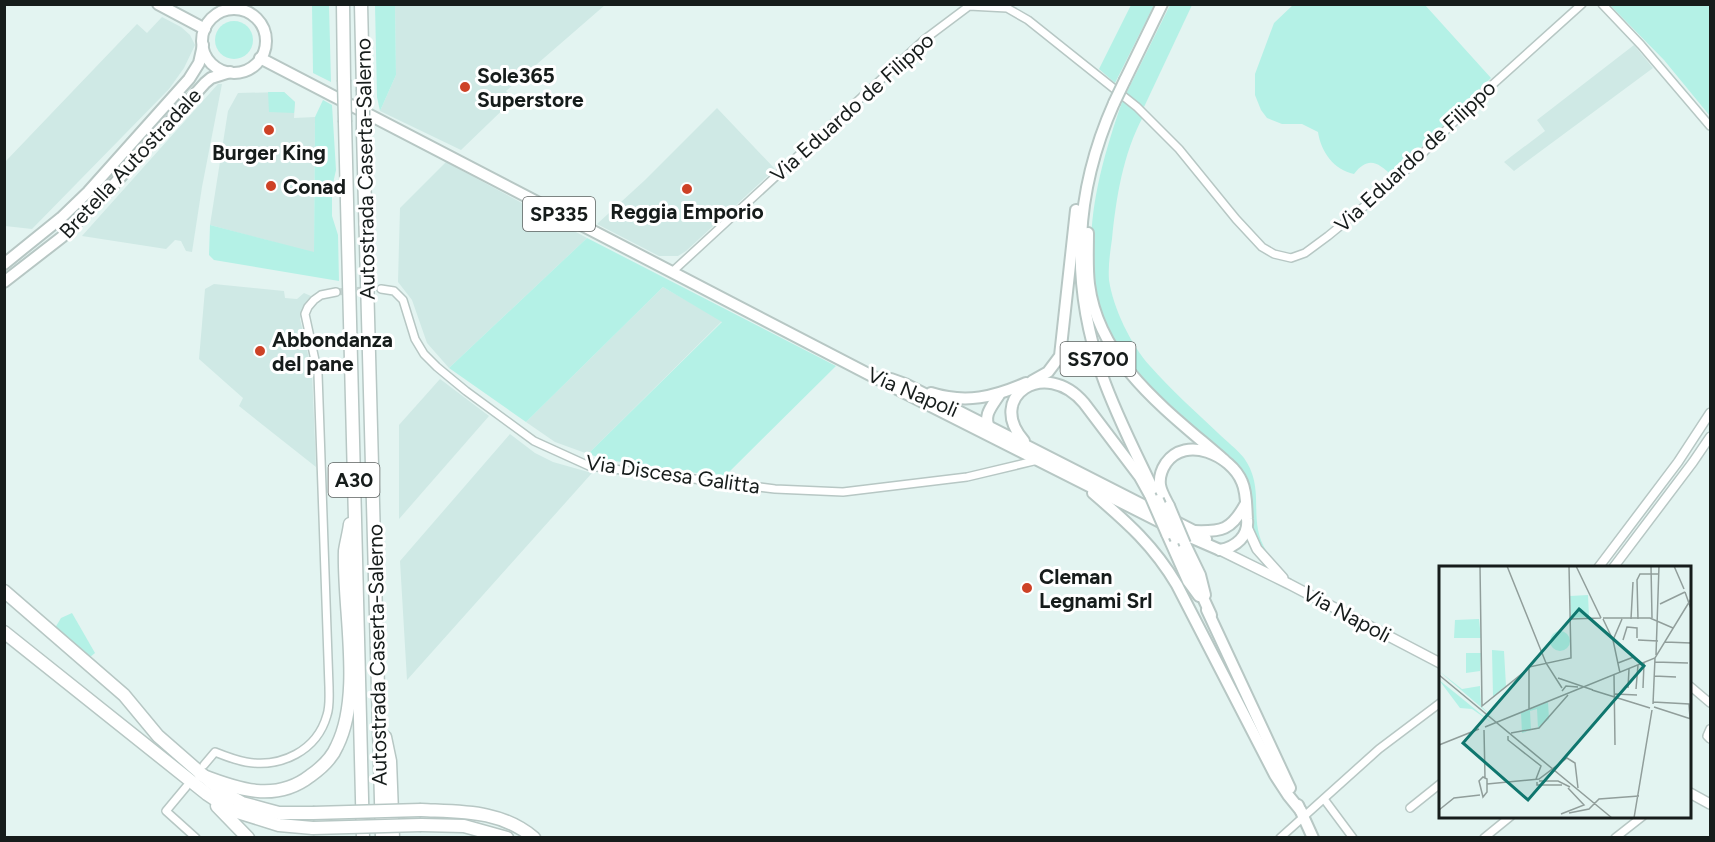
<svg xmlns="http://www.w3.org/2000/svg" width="1715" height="842" font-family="Figtree,sans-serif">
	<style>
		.built { fill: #cfe9e5 }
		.green { fill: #b4f1e6 }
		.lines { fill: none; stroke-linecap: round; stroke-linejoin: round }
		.minor-tunnel { stroke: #c4d4d1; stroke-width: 7; stroke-dasharray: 7 3.5; stroke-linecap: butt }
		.minor-casing { stroke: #b7c7c4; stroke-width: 10 }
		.tertiary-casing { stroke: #b7c7c4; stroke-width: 11 }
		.secondary-casing { stroke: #b7c7c4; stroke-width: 12 }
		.primary-casing { stroke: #b7c7c4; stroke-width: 14 }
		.trunk-casing { stroke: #b7c7c4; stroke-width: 14 }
		.motorway-casing { stroke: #b7c7c4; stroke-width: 15 }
		.minor { stroke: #fff; stroke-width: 7 }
		.tertiary { stroke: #fff; stroke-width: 8 }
		.secondary { stroke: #fff; stroke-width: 9 }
		.primary { stroke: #fff; stroke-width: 10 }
		.trunk { stroke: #fff; stroke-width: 10 }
		.motorway { stroke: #fff; stroke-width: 12 }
		.primary-bridge-casing { stroke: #b7c7c4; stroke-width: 14; stroke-linecap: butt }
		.trunk-bridge-casing { stroke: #b7c7c4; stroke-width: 14; stroke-linecap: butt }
		.motorway-bridge-casing { stroke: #b7c7c4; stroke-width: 15; stroke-linecap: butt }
		.primary-bridge { stroke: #fff; stroke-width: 10 }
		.trunk-bridge { stroke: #fff; stroke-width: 10 }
		.motorway-bridge { stroke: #fff; stroke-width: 12 }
		.poi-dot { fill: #cd4226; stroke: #fff; stroke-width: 2 }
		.labels { text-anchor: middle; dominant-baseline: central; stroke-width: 6; stroke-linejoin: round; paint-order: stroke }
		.shield { fill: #fff; stroke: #5c605f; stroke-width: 1.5 }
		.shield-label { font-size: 20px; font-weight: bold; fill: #161c1b }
		.poi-label { font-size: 21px; font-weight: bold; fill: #161c1b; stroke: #fff; text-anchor: start }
		.street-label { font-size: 21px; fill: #161c1b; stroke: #fff }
		.inset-road { fill: none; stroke: #919e9b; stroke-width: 1.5 }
		.view { fill: #0f766e; fill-opacity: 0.15; stroke: #0f766e; stroke-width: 3 }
		.inset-edge { fill: none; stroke: #161c1b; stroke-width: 3 }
	</style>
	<rect width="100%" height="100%" fill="#e3f4f1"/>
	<g class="built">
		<path d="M395,5H605L506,91L514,99L461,150L380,111L396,75Z"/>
		<path d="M162,17L181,27L190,35L195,45L184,68L169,89L32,229L5,226V162L137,24L147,33Z"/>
		<path d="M1634,45L1653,68L1514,171L1504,162L1545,131L1537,120Z"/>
		<path d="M218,84H222L202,187L192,252L186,251L181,241L175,240L166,249L82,236Z"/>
		<path d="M284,92L295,102L294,118L315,117L314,253L210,225L228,111L238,93Z"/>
		<path d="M717,108L775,169L686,251L678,256H659L597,224L645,180Z"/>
		<path d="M446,162L587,238L449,368L427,343L412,300L398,282L400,208Z"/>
		<path d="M214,284L284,291L285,298L297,299L304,293L311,296L305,303L300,319L312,372L316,467L239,406L243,398L199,359L205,289Z"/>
		<path d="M663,287L722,321L588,454L555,442L526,422Z"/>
		<path d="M440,379L489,416L399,519V425Z"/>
		<path d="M510,434L535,453L553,462L592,473L407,680L400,561Z"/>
	</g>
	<g class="green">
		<path d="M1294,4L1425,5L1491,78L1392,176C1378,162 1368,156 1354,174C1334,170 1321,152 1318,132L1302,124H1282L1267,118L1261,110L1255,95V74L1274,23Z"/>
		<path d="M312,5H329L331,82L313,73Z"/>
		<path d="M375,5H395L396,75L380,111L377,97Z"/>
		<path d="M1131,5H1154L1115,83L1099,69Z"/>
		<path d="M1170,5H1192L1144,107L1126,94Z"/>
		<path d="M1610,5H1710V116L1664,60Z"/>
		<circle cx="234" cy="40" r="19"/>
		<path d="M268,92H284L295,102L294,113L269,112Z"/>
		<path d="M1123,99L1143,117C1123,153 1116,199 1112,239C1110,253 1108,266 1109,280C1113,308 1131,345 1150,366C1170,389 1195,411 1218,433C1226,441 1237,449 1244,458C1267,491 1246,520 1267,552L1264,554C1260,546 1255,538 1252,529C1247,511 1256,493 1244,476C1224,445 1184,422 1157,396C1065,307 1085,208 1123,99Z"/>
		<path d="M323,100L332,105L336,170L332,188V216L338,235L339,281L214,260L209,255L210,225L314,252L315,117Z"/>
		<path d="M587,238L836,366L724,477L608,460L588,454L722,322L663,287L526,422L449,368Z"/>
		<path d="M72,613L95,653L90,657L55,628L61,618Z"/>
	</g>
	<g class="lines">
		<path class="minor-tunnel" d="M336,292L381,289"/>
		<g class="minor-casing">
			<g id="minor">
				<path d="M1602,4L1641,45L1710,126"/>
				<path d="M672,272L925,39L969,6L1007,8L1028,20L1137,107L1179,149L1236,219L1262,247L1274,254L1291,258L1305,253L1328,236L1394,182L1481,95L1582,4"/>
				<path d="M381,289L394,291L403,300L415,339L424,354L437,367L466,391L534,441L589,466L775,489L843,492L967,477L1038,460"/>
				<path d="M1690,686L1710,703"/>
				<path d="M1710,729L1707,736L1710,739"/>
				<path d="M204,765L215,752C225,756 235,760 246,762C281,768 317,751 327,715C330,706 329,696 329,687L318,374L305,314L308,307L314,300L321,295L336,292"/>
				<path d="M186,787L166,811L196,838"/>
				<path d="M1324,799L1353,838"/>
				<path d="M1410,808L1440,784"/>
				<path d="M1280,838L1379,749L1440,703"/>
				<path d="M1484,838L1511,816"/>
				<path d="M1615,838L1643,816"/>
			</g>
		</g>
		<g class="tertiary-casing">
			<g id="tertiary">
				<path d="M1598,568L1678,462L1710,413"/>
				<path d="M1613,568L1693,462L1710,437"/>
			</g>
		</g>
		<g class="secondary-casing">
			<g id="secondary">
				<path d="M1247,527L1257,549L1283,578"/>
				<path d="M1220,550L1289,584L1440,663"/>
				<path d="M1690,793L1710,804"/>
			</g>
		</g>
		<g class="primary-casing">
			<g id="primary">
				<path d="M158,4L205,29"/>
				<circle cx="234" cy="41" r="32"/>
				<path d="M260,58L901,391L1190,537L1220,550"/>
				<path d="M4,264L61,218L88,192L189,79L199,63L203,45"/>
				<path d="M4,282L62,237L106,193L205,83L211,78L230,72"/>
				<path d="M891,379L905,384L1194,531L1206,539"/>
				<path d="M931,393C966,404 994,397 1026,383"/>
				<path d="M990,429C982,416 992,406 999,395"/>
				<path d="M1024,441C985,397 1045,357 1084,403L1140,477L1150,495"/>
				<path d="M1093,493C1128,523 1154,546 1177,585L1275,775L1288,795L1301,811"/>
				<path d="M1169,506C1166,500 1161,492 1160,485C1159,477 1162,469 1166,463C1186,435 1231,455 1242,482C1247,493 1246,507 1247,519C1249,536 1236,547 1220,550"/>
				<path d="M1194,531C1222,532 1231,530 1245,505"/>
				<path d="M1167,534L1188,581L1199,596"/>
				<path d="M1185,544L1200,575L1205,595"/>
				<path d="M1207,610L1290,788"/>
				<path d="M1298,805L1313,838"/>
			</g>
		</g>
		<g class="trunk-casing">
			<g id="trunk">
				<path d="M1125,80L1162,4"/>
				<path d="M1114,103C1074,193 1070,281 1102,375C1117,418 1139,459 1158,500"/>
				<path d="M1088,233C1088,250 1087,268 1089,284C1099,363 1169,412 1224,460"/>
				<path d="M1032,381L1048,372L1060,356L1076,210"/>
				<path d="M1176,539L1211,615"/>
			</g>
		</g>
		<g class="motorway-casing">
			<g id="motorway">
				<path d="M343,4L344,80"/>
				<path d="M361,4L363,90"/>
				<path d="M345,122L363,838"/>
				<path d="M363,131L382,838"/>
				<path d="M4,591L124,695L158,736L221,791L242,803L264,809L279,813H313"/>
				<path d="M4,632L207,794L231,810L279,825L313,828"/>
				<path d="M385,737L390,761L393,838"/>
				<path d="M201,775C237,789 275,803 310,776C320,769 332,758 337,746C363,694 343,609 345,551C346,543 349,533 350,524"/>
				<path d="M217,806L248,838"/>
				<path d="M421,810C462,812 501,810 534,838"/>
				<path d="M421,825L464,826L507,838"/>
			</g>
		</g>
		<use href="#minor" class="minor"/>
		<use href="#tertiary" class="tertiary"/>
		<use href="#secondary" class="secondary"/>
		<use href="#primary" class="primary"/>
		<use href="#trunk" class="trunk"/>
		<use href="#motorway" class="motorway"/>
		<g class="primary-bridge-casing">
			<g id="primary-bridge">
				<path d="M1150,495L1167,534"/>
				<path d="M1169,506L1185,544"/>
			</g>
		</g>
		<g class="trunk-bridge-casing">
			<g id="trunk-bridge">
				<path d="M1114,103L1125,80"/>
				<path d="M1158,500L1176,539"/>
			</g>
		</g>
		<g class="motorway-bridge-casing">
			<g id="motorway-bridge">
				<path d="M344,80L345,122"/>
				<path d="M363,90V131"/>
				<path d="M313,813L421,810"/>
				<path d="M313,828L421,825"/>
			</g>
		</g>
		<use href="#primary-bridge" class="primary-bridge"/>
		<use href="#trunk-bridge" class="trunk-bridge"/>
		<use href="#motorway-bridge" class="motorway-bridge"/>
	</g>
	<g class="poi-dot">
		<circle cx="465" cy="87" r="6"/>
		<circle cx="269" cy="130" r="6"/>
		<circle cx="271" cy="186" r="6"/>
		<circle cx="687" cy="189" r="6"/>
		<circle cx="260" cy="351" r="6"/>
		<circle cx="1027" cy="588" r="6"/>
	</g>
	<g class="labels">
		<g class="shield">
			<rect x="523" y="197" width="72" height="34" rx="4.5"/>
			<rect x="1060.5" y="342" width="75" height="34" rx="4.5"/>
			<rect x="328.5" y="463" width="51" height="34" rx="4.5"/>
		</g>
		<g class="shield-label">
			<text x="559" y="214">SP335</text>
			<text x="1098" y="359">SS700</text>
			<text x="354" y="480">A30</text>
		</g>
		<g class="poi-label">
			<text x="477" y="75">Sole365<tspan x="477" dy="24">Superstore</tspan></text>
			<text x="269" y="152" text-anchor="middle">Burger King</text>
			<text x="283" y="186">Conad</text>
			<text x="687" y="211" text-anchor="middle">Reggia Emporio</text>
			<text x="272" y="339">Abbondanza<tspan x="272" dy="24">del pane</tspan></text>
			<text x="1039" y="576">Cleman<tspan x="1039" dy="24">Legnami Srl</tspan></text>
		</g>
		<g class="street-label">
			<text transform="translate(852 107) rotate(-42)">Via Eduardo de Filippo</text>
			<text transform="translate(1415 156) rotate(-43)">Via Eduardo de Filippo</text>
			<text transform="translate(130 163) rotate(-47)">Bretella Autostradale</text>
			<text transform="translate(365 169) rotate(-91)">Autostrada Caserta-Salerno</text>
			<text transform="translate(913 392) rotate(23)">Via Napoli</text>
			<text transform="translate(673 474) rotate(8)">Via Discesa Galitta</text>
			<text transform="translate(1347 614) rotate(28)">Via Napoli</text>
			<text transform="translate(377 655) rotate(-91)">Autostrada Caserta-Salerno</text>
		</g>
	</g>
	<g transform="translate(1439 566)">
		<rect width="252" height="252" fill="#e3f4f1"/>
		<path d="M149,29L150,51L132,52L131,30ZM40,53L42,72H15L16,54ZM111 75a10 10 0 1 1 20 0a10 10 0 1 1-20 0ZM53,84L65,85L67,120L54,131ZM27,87H42L41,105L27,107ZM0,105L23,123L41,120L42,140L58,155ZM0,114L20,130L53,157L33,143L21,142ZM109,136L110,153L99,162L98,143L91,145L92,164L83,167L82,147Z" fill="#b4f1e6"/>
		<path class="inset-road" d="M41,0L43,140L90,102M68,0L107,97L123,122M137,0L162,52M212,0L213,52M235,0L245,23M246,26L252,43M221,38L246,26M164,52H211L234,62M131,53L162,52M164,53L174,74L181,107M192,53L194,16M199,53L198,14L201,8H220M174,74L183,53M184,74L188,61L198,62V72M199,74L219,75M226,76L252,77M252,80V104M217,89L220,0M216,96L249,97M179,97L192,92L195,91L197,93L195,91M0,109L173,252M175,109L176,179M215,110L237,111M119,112L154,124M189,122L190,103M204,122L205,97M197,123L199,99M153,124L211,142M123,125L127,120L139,121M176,128L198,129M214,136L250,138L251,152M214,138L216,92M215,141L252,153M90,143V101L132,92L130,0M46,161L216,92L252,33M45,164L46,212M72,167L100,162L129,129M69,170V174L102,200L97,213M0,179L40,163M44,211L48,213V226L44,231L40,215ZM100,215H119L131,221M98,216V219H123M48,218L100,213L128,192L136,197L139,222M0,244L15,232L41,229M130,247L150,243L160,233L200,230M122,248L145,239L129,222M195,252L213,144"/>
		<path class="view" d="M140,43L205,100L89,234L24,177Z"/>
		<rect width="252" height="252" class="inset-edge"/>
	</g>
	<rect width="1715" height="842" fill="none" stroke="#161c1b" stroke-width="12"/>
</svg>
